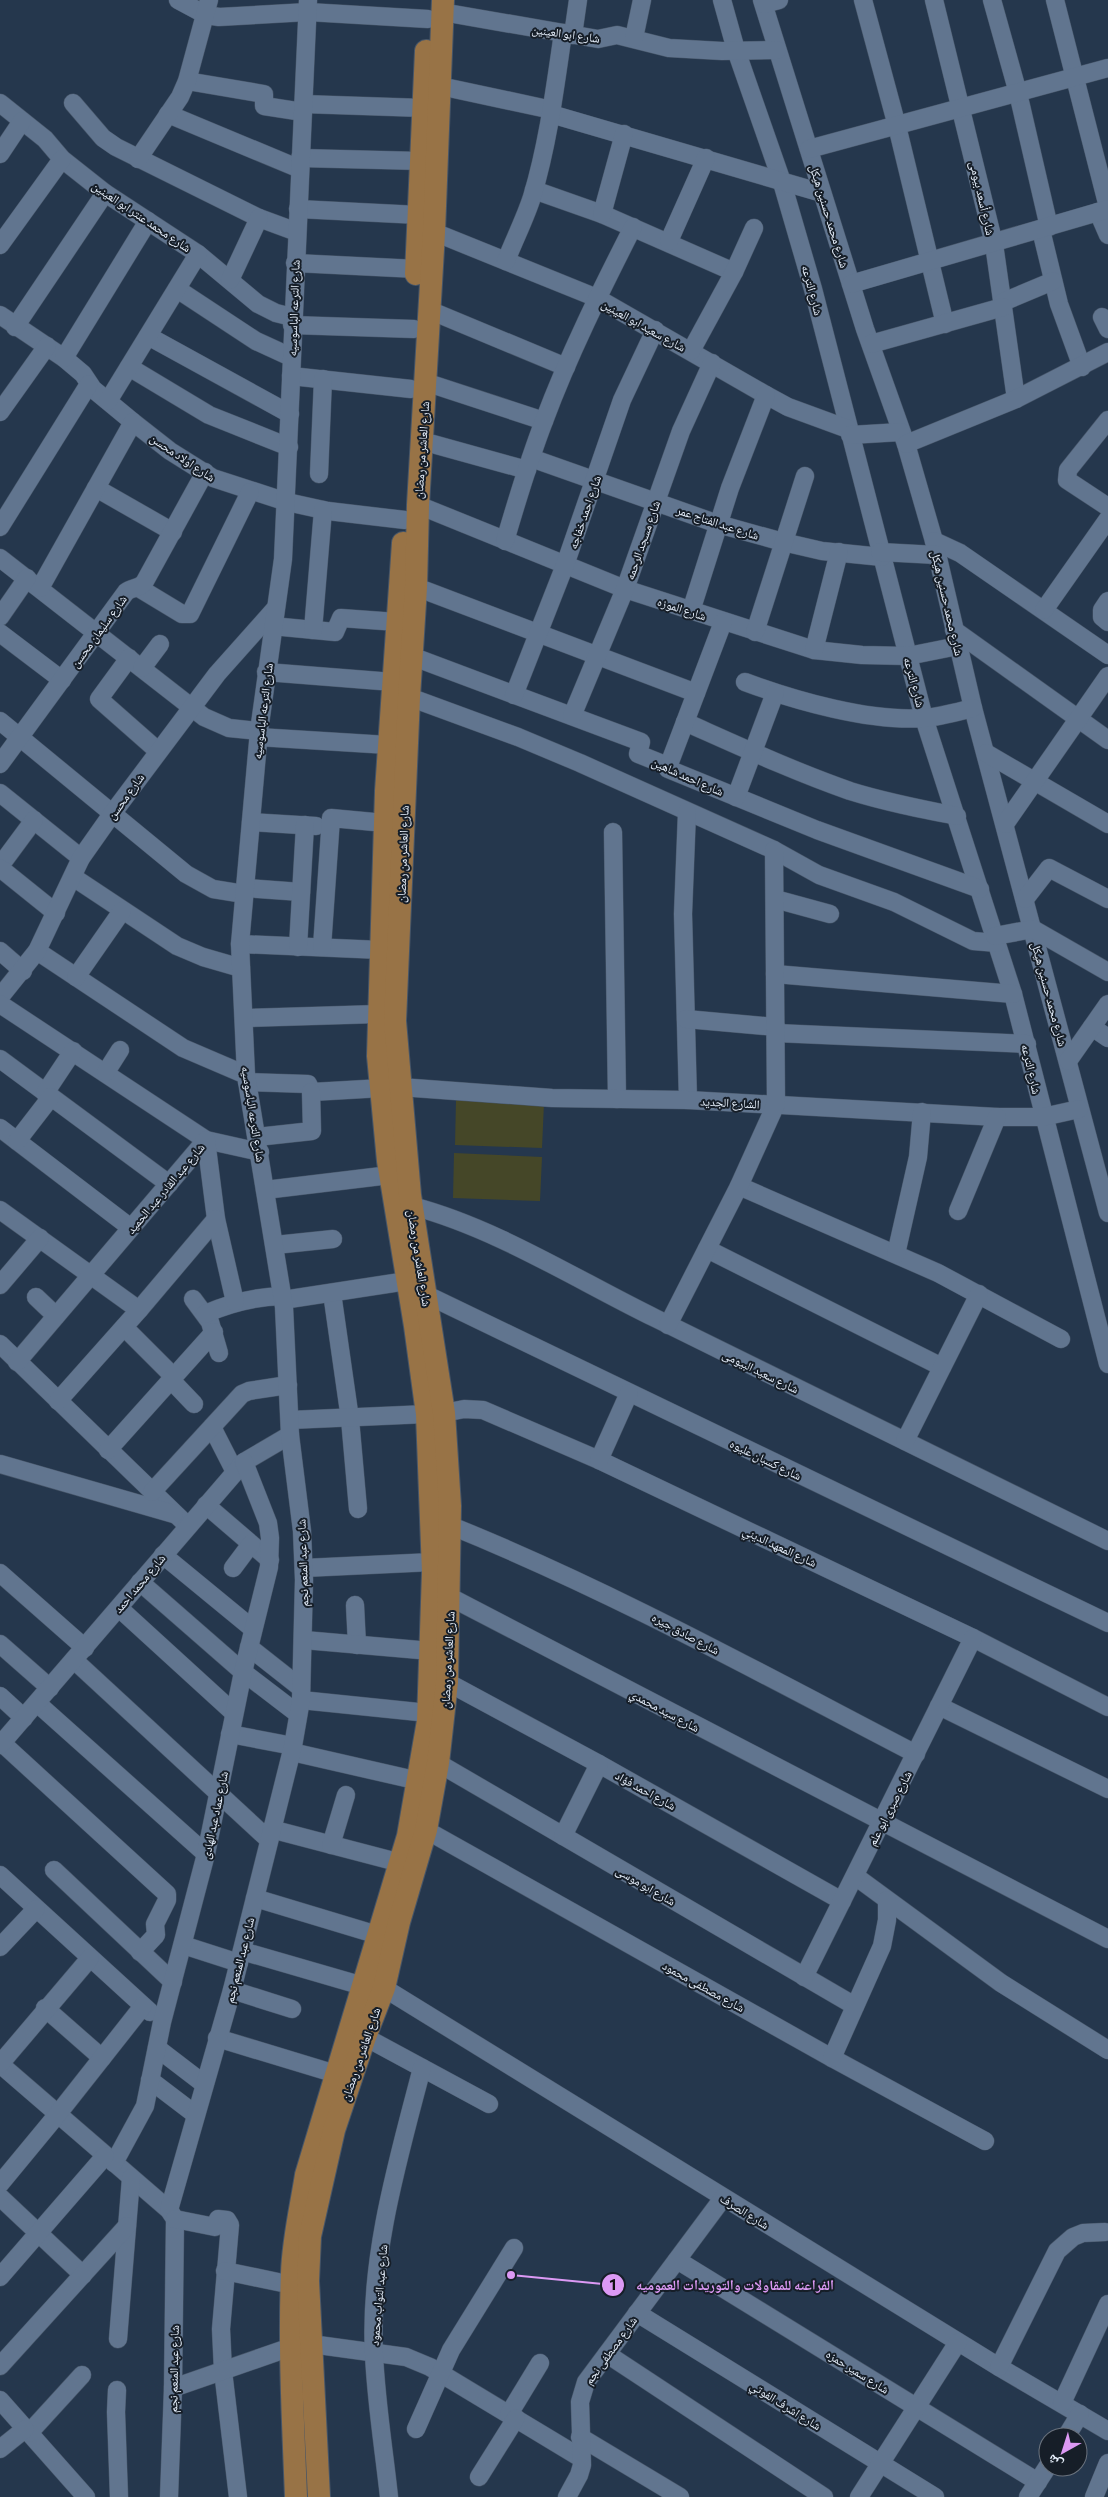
<svg xmlns="http://www.w3.org/2000/svg" width="1108" height="2497" font-family="Commissioner,'Noto Naskh Arabic',sans-serif">
	<style>
		.green { fill: #454728 }
		.lines { fill: none; stroke-linecap: round; stroke-linejoin: round }
		.minor-casing { stroke: #465568; stroke-width: 19 }
		.major-casing { stroke: #465568; stroke-width: 24 }
		.minor { stroke: #61758f; stroke-width: 18 }
		.major { stroke: #987346; stroke-width: 22 }
		.labels { text-anchor: middle; dominant-baseline: central; stroke-width: 4; stroke-linejoin: round; paint-order: stroke }
		.street-label { font-size: 12px; fill: #e8f1fd; stroke: #161e28 }
		.leader { fill: none; stroke: #dc99f4; stroke-width: 2 }
		.callout-dot { fill: #dc99f4; stroke: #161e28; stroke-width: 2 }
		.mark-label { font-size: 15px; text-anchor: middle; font-weight: bold; fill: #111 }
		.callout-label { font-size: 14px; text-anchor: middle; font-weight: bold; fill: #dc99f4; stroke: #161e28; stroke-width: 4; stroke-linejoin: round; paint-order: stroke }
	</style>
	<rect width="100%" height="100%" fill="#25374d"/>
	<g class="green">
		<path d="M456,1100L544,1103L542,1148L455,1145Z"/>
		<path d="M454,1153L542,1157L540,1201L453,1198Z"/>
	</g>
	<g class="lines">
		<g class="minor-casing">
			<g id="minor">
				<path d="M178,0L206,15L219,17L308,12L428,19"/>
				<path d="M722,0L736,50L781,179L813,289L924,718L1013,994L1108,1364"/>
				<path d="M762,0L865,329L906,444L934,541L973,708L1108,1213"/>
				<path d="M863,0L897,126L945,324"/>
				<path d="M934,0L994,244L1016,399"/>
				<path d="M992,0L1018,93L1049,227"/>
				<path d="M1055,0L1108,207"/>
				<path d="M764,4L779,0"/>
				<path d="M442,12L598,39L617,35L669,48L722,51L777,50"/>
				<path d="M573,35L578,0"/>
				<path d="M634,38L642,0"/>
				<path d="M187,81L264,94V106L303,112"/>
				<path d="M440,86L552,110"/>
				<path d="M0,103L45,139L62,159L105,193L198,254L258,304L276,313L292,317"/>
				<path d="M73,103L103,138L116,147L259,218L297,232"/>
				<path d="M303,104L423,108"/>
				<path d="M168,114L300,169"/>
				<path d="M551,114L822,193"/>
				<path d="M809,149L1108,68"/>
				<path d="M0,154L22,121"/>
				<path d="M300,158L421,161"/>
				<path d="M138,159L180,97L187,81L209,0"/>
				<path d="M534,190L602,214L734,272"/>
				<path d="M298,209L419,215"/>
				<path d="M1098,212L1108,235"/>
				<path d="M602,214L624,134"/>
				<path d="M1041,230L1059,304L1082,367"/>
				<path d="M434,232L597,298L766,395L788,407L848,429"/>
				<path d="M669,241L706,158"/>
				<path d="M0,245L62,159"/>
				<path d="M506,261C514,240 525,219 532,197C548,144 555,88 563,33"/>
				<path d="M295,263L417,269"/>
				<path d="M230,280L259,218"/>
				<path d="M851,284L1108,209"/>
				<path d="M177,289L256,341L291,357"/>
				<path d="M1003,302L1053,281"/>
				<path d="M429,310L566,367"/>
				<path d="M0,315L64,358L83,374L93,389L133,422L170,451L213,478L287,502L328,511L405,520"/>
				<path d="M1102,317L1108,329"/>
				<path d="M292,325L414,329"/>
				<path d="M15,327L105,193"/>
				<path d="M148,336L290,414"/>
				<path d="M871,344L1003,307"/>
				<path d="M691,351L734,272L754,228"/>
				<path d="M64,358L148,221"/>
				<path d="M129,367L209,415L289,447"/>
				<path d="M291,376L411,389"/>
				<path d="M425,382L544,421"/>
				<path d="M108,401L198,254"/>
				<path d="M0,412L47,346"/>
				<path d="M1108,420L1068,470L1067,480L1108,507"/>
				<path d="M850,435L901,432"/>
				<path d="M422,441L527,470"/>
				<path d="M906,444L1016,399L1108,352"/>
				<path d="M531,458L718,524L783,542L822,551L882,557"/>
				<path d="M319,474L323,379"/>
				<path d="M96,488L173,532"/>
				<path d="M418,505L625,589L814,650L862,655L908,656L958,646"/>
				<path d="M0,527L89,384"/>
				<path d="M505,541C517,500 529,460 544,421C569,354 601,290 633,227"/>
				<path d="M934,541L960,553L1108,655"/>
				<path d="M880,552L937,555"/>
				<path d="M0,558L204,717L229,728L259,731"/>
				<path d="M416,587L696,693"/>
				<path d="M40,588L133,422"/>
				<path d="M139,588L182,614H190L250,492"/>
				<path d="M1108,601L1102,610V617L1108,622"/>
				<path d="M1044,610L1108,519"/>
				<path d="M691,611L730,488L766,395"/>
				<path d="M0,617L27,578"/>
				<path d="M272,626L335,632L341,618L397,622"/>
				<path d="M313,630L323,510"/>
				<path d="M954,630L1108,740"/>
				<path d="M755,632L805,476"/>
				<path d="M0,633L62,680"/>
				<path d="M814,650L839,552"/>
				<path d="M411,656L641,742L638,754L668,766V769L817,830L980,889"/>
				<path d="M129,658L99,699L158,751"/>
				<path d="M142,668L160,644"/>
				<path d="M266,672L393,682"/>
				<path d="M745,682C796,701 870,722 924,718C940,717 957,712 973,708"/>
				<path d="M514,695L565,565L622,400L655,330"/>
				<path d="M409,697L518,737L580,763L774,850L819,875L894,902L973,941L997,943"/>
				<path d="M572,716L625,589L681,431L712,363"/>
				<path d="M0,721L186,874L213,889L244,894"/>
				<path d="M685,722C739,746 793,771 850,791C885,802 921,809 957,816"/>
				<path d="M258,737L388,745"/>
				<path d="M986,753L1108,824"/>
				<path d="M0,764L126,592C132,587 138,589 144,583L205,472"/>
				<path d="M668,767L723,622"/>
				<path d="M0,793L81,858"/>
				<path d="M736,797L775,693"/>
				<path d="M687,812L683,914L688,1100"/>
				<path d="M251,822L316,826"/>
				<path d="M1005,824L1108,676"/>
				<path d="M613,832L617,1099"/>
				<path d="M0,866L34,820"/>
				<path d="M0,868L56,913"/>
				<path d="M73,877L177,946L203,957L241,968"/>
				<path d="M245,888L301,892"/>
				<path d="M775,899L830,914"/>
				<path d="M1025,899L1049,868L1108,899"/>
				<path d="M995,936L1033,929L1108,972"/>
				<path d="M240,944L381,950"/>
				<path d="M298,947L305,825"/>
				<path d="M322,947L331,818L385,823"/>
				<path d="M0,951L23,971"/>
				<path d="M37,951L183,1048L246,1075"/>
				<path d="M775,974L1013,994"/>
				<path d="M76,977L122,911"/>
				<path d="M0,997L37,951L81,858L112,814L217,674L274,610"/>
				<path d="M0,1004L206,1140L260,1152"/>
				<path d="M244,1018L378,1014"/>
				<path d="M686,1019L776,1027"/>
				<path d="M1092,1027L1108,1038"/>
				<path d="M776,1033L1027,1044"/>
				<path d="M0,1059L169,1184"/>
				<path d="M1068,1061L1108,1004"/>
				<path d="M106,1072L120,1050"/>
				<path d="M247,1082L308,1084L312,1092L400,1087L552,1098L688,1100L997,1117H1043L1079,1109"/>
				<path d="M45,1093L73,1051"/>
				<path d="M0,1128L131,1228"/>
				<path d="M257,1137L312,1131L311,1092"/>
				<path d="M17,1141L51,1097"/>
				<path d="M739,1186L938,1273L1061,1339"/>
				<path d="M265,1190L390,1175"/>
				<path d="M412,1206C496,1228 577,1280 655,1318C806,1393 957,1467 1108,1541"/>
				<path d="M0,1210L139,1310"/>
				<path d="M958,1211L997,1117"/>
				<path d="M275,1245L333,1239"/>
				<path d="M707,1249L942,1367"/>
				<path d="M896,1254L918,1157L922,1112"/>
				<path d="M0,1285L40,1238"/>
				<path d="M332,1293L350,1419L358,1509"/>
				<path d="M425,1294L1108,1623"/>
				<path d="M36,1297L56,1316"/>
				<path d="M193,1299L210,1322L219,1353"/>
				<path d="M283,1300L407,1281"/>
				<path d="M205,1314C230,1303 254,1297 282,1296"/>
				<path d="M668,1325L739,1186L776,1104L774,850"/>
				<path d="M124,1327L174,1377"/>
				<path d="M0,1344L188,1526"/>
				<path d="M17,1362L206,1140L216,1219L235,1302"/>
				<path d="M171,1380L194,1404"/>
				<path d="M58,1401L139,1310L216,1219"/>
				<path d="M444,1413L464,1409L483,1410L599,1460L973,1638L1108,1707"/>
				<path d="M290,1420L427,1414"/>
				<path d="M212,1427L235,1472"/>
				<path d="M905,1441L979,1294"/>
				<path d="M108,1450L214,1332"/>
				<path d="M599,1460L629,1393"/>
				<path d="M0,1464L174,1514"/>
				<path d="M152,1492L242,1394L249,1391L288,1385"/>
				<path d="M206,1505L270,1560"/>
				<path d="M449,1525C610,1590 762,1674 916,1754"/>
				<path d="M163,1555L253,1629"/>
				<path d="M233,1568L251,1544"/>
				<path d="M304,1568L433,1562"/>
				<path d="M0,1573L85,1648"/>
				<path d="M140,1582L243,1672L298,1714"/>
				<path d="M450,1597L1108,1939"/>
				<path d="M355,1605L357,1645"/>
				<path d="M119,1608L234,1713"/>
				<path d="M304,1640L431,1651"/>
				<path d="M0,1644L50,1688"/>
				<path d="M249,1647L301,1688"/>
				<path d="M74,1660L269,1840"/>
				<path d="M447,1682L599,1764L842,1901"/>
				<path d="M0,1696L24,1718"/>
				<path d="M301,1700L428,1713"/>
				<path d="M37,1703L206,1854"/>
				<path d="M939,1706L1108,1789"/>
				<path d="M230,1734L293,1746"/>
				<path d="M2,1743L167,1894V1900L155,1924L156,1935L140,1952"/>
				<path d="M0,1745L244,1462L290,1435"/>
				<path d="M292,1752L419,1781"/>
				<path d="M438,1763L855,2006"/>
				<path d="M271,1829L401,1863"/>
				<path d="M426,1830L832,2058L985,2141"/>
				<path d="M563,1836L599,1764"/>
				<path d="M331,1845L346,1795"/>
				<path d="M54,1870L173,1982"/>
				<path d="M0,1875L150,2012"/>
				<path d="M855,1876L1001,1983L1108,2050"/>
				<path d="M255,1898L391,1939"/>
				<path d="M183,1945L239,1963"/>
				<path d="M0,1947L36,1909"/>
				<path d="M242,1951L363,1986"/>
				<path d="M804,1977L973,1638"/>
				<path d="M384,1988L999,2367L1108,2431"/>
				<path d="M232,1990L292,2009"/>
				<path d="M45,2008L102,2058"/>
				<path d="M365,2037L489,2104"/>
				<path d="M217,2038L336,2074"/>
				<path d="M157,2048L204,2084"/>
				<path d="M832,2058L882,1946L887,1920V1900"/>
				<path d="M0,2064L169,2210L175,2219L173,2388L169,2497"/>
				<path d="M0,2064L90,1958"/>
				<path d="M150,2080L196,2115"/>
				<path d="M114,2163L145,2106L162,2022L206,1854L243,1672L269,1567L270,1538L268,1523L244,1462"/>
				<path d="M0,2184L57,2115L143,2006"/>
				<path d="M0,2197L83,2275"/>
				<path d="M169,2210L232,1990L293,1746L301,1700L304,1580L302,1531L290,1435L284,1307L246,1075L240,944L259,731L283,559L308,0"/>
				<path d="M175,2219L215,2227L218,2219L227,2220L230,2225L221,2329L223,2371L238,2497"/>
				<path d="M677,2260L1038,2482"/>
				<path d="M225,2271L292,2285"/>
				<path d="M0,2277L105,2156"/>
				<path d="M637,2313L935,2497"/>
				<path d="M118,2339L131,2178"/>
				<path d="M311,2344L406,2357L430,2367L581,2458"/>
				<path d="M607,2354L824,2497"/>
				<path d="M0,2366L127,2226"/>
				<path d="M999,2367L1057,2251L1073,2237L1083,2233L1105,2232"/>
				<path d="M173,2388L291,2347"/>
				<path d="M117,2390L116,2412L119,2497"/>
				<path d="M0,2400L86,2497"/>
				<path d="M1062,2403L1108,2304"/>
				<path d="M509,2414L540,2363"/>
				<path d="M416,2429L451,2350L514,2248"/>
				<path d="M29,2433L82,2375"/>
				<path d="M580,2437L680,2497"/>
				<path d="M1066,2437L1080,2414"/>
				<path d="M0,2449L25,2429"/>
				<path d="M479,2477L516,2418"/>
				<path d="M389,2497C384,2450 376,2402 374,2354C369,2257 398,2160 422,2068"/>
				<path d="M567,2497L579,2475L582,2465L580,2402L586,2382L723,2198"/>
				<path d="M859,2497L958,2342"/>
				<path d="M1028,2497L1048,2466"/>
				<path d="M1094,2497L1108,2463"/>
			</g>
		</g>
		<g class="major-casing">
			<g id="major">
				<path d="M416,274L426,51"/>
				<path d="M296,2497C293,2422 289,2348 292,2273C293,2240 301,2207 306,2175L408,1836L428,1721L433,1572L427,1414L415,1326L388,1161L378,1056L386,791L403,543"/>
				<path d="M319,2497L308,2281L310,2236L334,2130L365,2037L384,1988L399,1922L426,1830L438,1763L447,1682L450,1506L444,1413L410,1195L395,1021L409,697L416,587L418,505L434,232L443,0"/>
			</g>
		</g>
		<use href="#minor" class="minor"/>
		<use href="#major" class="major"/>
	</g>
	<g class="labels">
		<g class="street-label">
			<text transform="translate(566 33) rotate(8)">شارع ابو العينين</text>
			<text transform="translate(983 198) rotate(77)">شارع أسعد بيومى</text>
			<text transform="translate(142 216) rotate(34)">شارع محمد عنتر ابو العينين</text>
			<text transform="translate(830 216) rotate(73)">شارع محمد حسنين هيكل</text>
			<text transform="translate(813 290) rotate(75)">شارع الترعه</text>
			<text transform="translate(293 308) rotate(-88)">شارع الترعه الباسوسيه</text>
			<text transform="translate(644 325) rotate(29)">شارع سعيد ابو العينين</text>
			<text transform="translate(421 450) rotate(-86)">شارع العاشر من رمضان</text>
			<text transform="translate(183 457) rotate(34)">شارع اولاد محسن</text>
			<text transform="translate(584 512) rotate(-71)">شارع احمد خفاجه</text>
			<text transform="translate(718 522) rotate(18)">شارع عبد الفتاح عمر</text>
			<text transform="translate(642 540) rotate(-71)">شارع مسجد الرحمه</text>
			<text transform="translate(948 603) rotate(77)">شارع محمد حسنين هيكل</text>
			<text transform="translate(682 608) rotate(18)">شارع الموزه</text>
			<text transform="translate(98 631) rotate(-54)">شارع سليمان محسن</text>
			<text transform="translate(915 682) rotate(75)">شارع الترعه</text>
			<text transform="translate(262 711) rotate(-83)">شارع الترعه الباسوسيه</text>
			<text transform="translate(688 776) rotate(24)">شارع احمد شاهين</text>
			<text transform="translate(125 796) rotate(-54)">شارع محسن</text>
			<text transform="translate(402 854) rotate(-88)">شارع العاشر من رمضان</text>
			<text transform="translate(1050 994) rotate(75)">شارع محمد حسنين هيكل</text>
			<text transform="translate(1032 1069) rotate(77)">شارع الترعه</text>
			<text transform="translate(730 1102) rotate(3)">الشارع الجديد</text>
			<text transform="translate(254 1114) rotate(81)">شارع الترعه الباسوسيه</text>
			<text transform="translate(165 1188) rotate(-50)">شارع عبد القادر عبد الحميد</text>
			<text transform="translate(420 1258) rotate(81)">شارع العاشر من رمضان</text>
			<text transform="translate(761 1371) rotate(26)">شارع سعيد البيومى</text>
			<text transform="translate(766 1459) rotate(26)">شارع كسبان عليوه</text>
			<text transform="translate(780 1546) rotate(25)">شارع المعهد الديني</text>
			<text transform="translate(302 1563) rotate(-92)">شارع عبد المنعم نجم</text>
			<text transform="translate(139 1583) rotate(-50)">شارع محمد احمد</text>
			<text transform="translate(686 1633) rotate(28)">شارع صادق جيره</text>
			<text transform="translate(447 1660) rotate(-87)">شارع العاشر من رمضان</text>
			<text transform="translate(665 1710) rotate(28)">شارع سيد محمدي</text>
			<text transform="translate(646 1790) rotate(29)">شارع احمد فؤاد</text>
			<text transform="translate(889 1808) rotate(-63)">شارع صبرى ابو علم</text>
			<text transform="translate(214 1815) rotate(-78)">شارع عماد عبد الهادى</text>
			<text transform="translate(646 1885) rotate(30)">شارع ابو موسى</text>
			<text transform="translate(239 1960) rotate(-76)">شارع عبد المنعم نجم</text>
			<text transform="translate(704 1986) rotate(29)">شارع مصطفى محمود</text>
			<text transform="translate(360 2054) rotate(-71)">شارع العاشر من رمضان</text>
			<text transform="translate(745 2211) rotate(32)">شارع الصرف</text>
			<text transform="translate(378 2295) rotate(-85)">شارع عبد التواب محمود</text>
			<text transform="translate(610 2350) rotate(-54)">شارع مصطفى نجم</text>
			<text transform="translate(173 2369) rotate(-89)">شارع عبد المنعم نجم</text>
			<text transform="translate(858 2371) rotate(32)">شارع سمير حمزه</text>
			<text transform="translate(786 2405) rotate(32)">شارع اشرف الفوتي</text>
		</g>
	</g>
	<path class="leader" d="M511 2275L613 2285"/>
	<g class="callout-dot">
		<circle cx="511" cy="2275" r="5"/>
		<circle cx="613" cy="2285" r="12"/>
	</g>
	<g class="mark-label">
		<text x="613" y="2290">1</text>
	</g>
	<g class="callout-label">
		<text x="735" y="2290">الفراعنه للمقاولات والتوريدات العموميه</text>
	</g>
	<g transform="translate(1063 2452) rotate(219)"><circle r="24" fill="#161e28" stroke="#6a727d"/>
	<path d="M0-4L9 19L0 12L-9 19Z" fill="#dc99f4"/>
	<text y="-8" font-size="14" font-weight="bold" text-anchor="middle" fill="#e8f1fd">ش</text>
	</g>
</svg>
